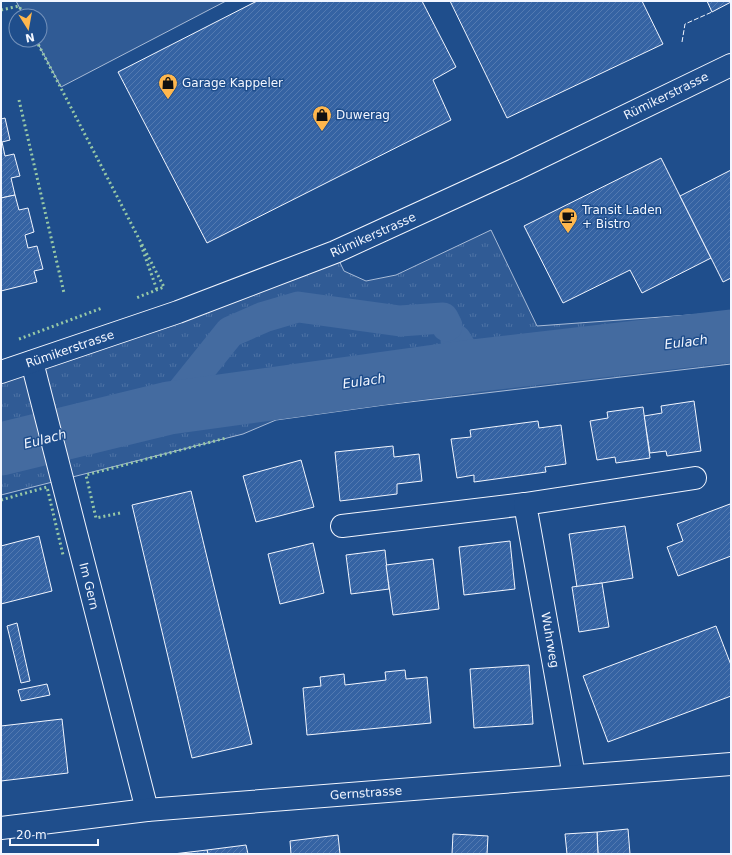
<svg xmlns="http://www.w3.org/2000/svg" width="732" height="855" font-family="'DejaVu Sans',sans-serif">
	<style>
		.grass { fill: url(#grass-tufts); stroke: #a8bbd7 }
		.green { fill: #305b95; stroke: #a8bbd7 }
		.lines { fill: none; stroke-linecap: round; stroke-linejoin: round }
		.canal { stroke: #446ba0; stroke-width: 31 }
		.river { stroke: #446ba0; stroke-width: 53 }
		.building { fill: url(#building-hatch); stroke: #f2f6ff }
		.minor-casing { stroke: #f2f6ff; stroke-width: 24 }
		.major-casing { stroke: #f2f6ff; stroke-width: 24 }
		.minor { stroke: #1f4e8c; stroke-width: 22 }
		.major { stroke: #1f4e8c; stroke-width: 22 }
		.hedge { stroke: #97c8a6; stroke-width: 3; stroke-dasharray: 2 3; stroke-linecap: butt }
		.fence { stroke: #f2f6ff; stroke-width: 1; stroke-dasharray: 5 2; stroke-linecap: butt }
		.labels { text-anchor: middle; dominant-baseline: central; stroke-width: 3; stroke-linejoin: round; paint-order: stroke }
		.poi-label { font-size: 12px; fill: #f2f6ff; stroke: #1f4e8c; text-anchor: start }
		.street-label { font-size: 12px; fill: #f2f6ff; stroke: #1f4e8c }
		.water-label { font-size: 13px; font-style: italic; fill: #f2f6ff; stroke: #1f4e8c }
	</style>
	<defs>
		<pattern id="grass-tufts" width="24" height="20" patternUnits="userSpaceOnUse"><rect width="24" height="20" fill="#305b95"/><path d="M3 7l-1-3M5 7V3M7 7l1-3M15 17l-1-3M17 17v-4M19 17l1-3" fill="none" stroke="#4e73a5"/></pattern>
		<pattern id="building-hatch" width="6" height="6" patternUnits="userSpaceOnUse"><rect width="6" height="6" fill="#3563a3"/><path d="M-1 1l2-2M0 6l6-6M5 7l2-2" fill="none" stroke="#537ab1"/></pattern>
	</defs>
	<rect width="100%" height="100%" fill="#1f4e8c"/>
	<path class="grass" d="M491,230L537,326L731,312V364L384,405L276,420L243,434L1,495V372L335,252L344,271L366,281L396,275Z"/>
	<path class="green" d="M16,1H226L61,87L36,40H40V16H24Z"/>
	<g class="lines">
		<g class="canal">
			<path d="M456,340L472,366"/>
			<path d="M169,408L230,332L264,317L298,307L400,321L443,318L447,326"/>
		</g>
		<path class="river" d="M1,449L169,408L472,366L731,336"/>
	</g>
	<g class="building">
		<path d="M257,1H422L456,67L433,80L451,120L207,243L118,72Z"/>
		<path d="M450,1H642L663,44L507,118Z"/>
		<path d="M707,1H731V2L712,12Z"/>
		<path d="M5,118L10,140L2,142L5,156L14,154L20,176L11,178L15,195L1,198V119Z"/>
		<path d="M661,158L711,258L642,293L630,270L563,303L524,226Z"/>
		<path d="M731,170V278L723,282L680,196Z"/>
		<path d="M15,195L19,210L28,208L34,232L25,235L28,248L37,246L43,269L34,271L37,282L1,291V198Z"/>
		<path d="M694,401L701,451L667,456L666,451L650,453L644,416L662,413L661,406Z"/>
		<path d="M643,407L650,458L616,463L615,457L597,460L590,421L608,418L607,412Z"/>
		<path d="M538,421L539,428L561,425L566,464L545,467L546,472L474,482V475L457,478L451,439L471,437L470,430Z"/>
		<path d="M393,446L394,457L419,454L422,481L397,484V494L340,501L335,452Z"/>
		<path d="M301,460L314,507L256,522L243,476Z"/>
		<path d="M191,491L252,744L192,758L132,505Z"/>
		<path d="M730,504L731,507V556L678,576L667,547L683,541L677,524Z"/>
		<path d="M625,526L633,578L577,587L569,534Z"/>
		<path d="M39,536L52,591L1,604V546Z"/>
		<path d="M510,541L515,589L464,595L459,547Z"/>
		<path d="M313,543L324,593L280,604L268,554Z"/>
		<path d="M385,550L389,589L351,594L346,555Z"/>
		<path d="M433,559L439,609L393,615L386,565Z"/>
		<path d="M602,583L609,627L579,632L572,587Z"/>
		<path d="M17,623L30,681L21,683L7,626Z"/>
		<path d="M716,626L731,665V696L608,742L583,676Z"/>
		<path d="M529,665L533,724L474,728L470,669Z"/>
		<path d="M405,670L406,679L427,677L431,723L307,735L303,688L321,686L320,677L344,674L345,685L386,680L385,672Z"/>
		<path d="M47,684L50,695L21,701L18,690Z"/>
		<path d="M62,719L68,773L1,781V726Z"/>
		<path d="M628,829L630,854H598L597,832Z"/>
		<path d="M597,832L598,854H567L565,834Z"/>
		<path d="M453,834L488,836L487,854H452Z"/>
		<path d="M338,835L340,854H291L290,841Z"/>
		<path d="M246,845L248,854H208L207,850Z"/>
		<path d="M207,850L208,854H173Z"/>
	</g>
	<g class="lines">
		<g class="minor-casing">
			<g id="minor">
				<path d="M32,362L147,810"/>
				<path d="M342,526L525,504"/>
				<path d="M574,776L525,504L695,478"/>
				<path d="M1,828L147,810L731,764"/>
			</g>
		</g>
		<g class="major-casing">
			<path id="major" d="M1,372L178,312L335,252L516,169L731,65"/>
		</g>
		<use href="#minor" class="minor"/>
		<use href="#major" class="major"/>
		<g class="hedge">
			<path d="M1,10L19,6L24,16"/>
			<path d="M36,40L164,287L136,298"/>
			<path d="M19,100L64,293"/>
			<path d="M141,245L157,290"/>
			<path d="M19,339L102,308"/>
			<path d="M1,500L47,487L63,555"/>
			<path d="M120,513L96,518L86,475L226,438"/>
		</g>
		<path class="fence" d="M682,42L685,24L712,12"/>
	</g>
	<defs>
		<g id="shop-pin" transform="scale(1)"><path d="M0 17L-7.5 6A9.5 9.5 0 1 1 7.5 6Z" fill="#ffb74d" stroke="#1f4e8c"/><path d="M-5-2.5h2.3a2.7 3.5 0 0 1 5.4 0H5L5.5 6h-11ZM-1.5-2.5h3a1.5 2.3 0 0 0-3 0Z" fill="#111"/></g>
		<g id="cafe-pin" transform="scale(1)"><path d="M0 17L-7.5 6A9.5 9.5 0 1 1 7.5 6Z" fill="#ffb74d" stroke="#1f4e8c"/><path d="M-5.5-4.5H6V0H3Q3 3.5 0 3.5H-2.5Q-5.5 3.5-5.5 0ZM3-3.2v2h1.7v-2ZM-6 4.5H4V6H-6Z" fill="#111"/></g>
	</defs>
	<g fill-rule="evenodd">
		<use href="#shop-pin" x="168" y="83"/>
		<use href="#shop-pin" x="322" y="115"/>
		<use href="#cafe-pin" x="568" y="217"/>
	</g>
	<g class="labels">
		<g class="poi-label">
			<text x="182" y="83">Garage Kappeler</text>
			<text x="336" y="115">Duwerag</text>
			<text x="582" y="210">Transit Laden<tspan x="582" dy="14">+ Bistro</tspan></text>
		</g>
		<g class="street-label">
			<text transform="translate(666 96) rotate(-26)">Rümikerstrasse</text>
			<text transform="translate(373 235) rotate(-24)">Rümikerstrasse</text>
			<text transform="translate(70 349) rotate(-19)">Rümikerstrasse</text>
			<text transform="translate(89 586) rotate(76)">Im Gern</text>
			<text transform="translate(550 640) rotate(80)">Wuhrweg</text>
			<text transform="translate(366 793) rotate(-4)">Gernstrasse</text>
		</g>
		<g class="water-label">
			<text transform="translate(686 342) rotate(-7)">Eulach</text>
			<text transform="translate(364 381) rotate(-8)">Eulach</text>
			<text transform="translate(45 439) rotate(-14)">Eulach</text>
		</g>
	</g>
	<rect width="732" height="855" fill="none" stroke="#f2f6ff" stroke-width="4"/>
	<g transform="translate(28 28) rotate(169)"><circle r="19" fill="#1f4e8c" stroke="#7391ba"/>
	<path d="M0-3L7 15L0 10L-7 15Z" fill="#ffb74d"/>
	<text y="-6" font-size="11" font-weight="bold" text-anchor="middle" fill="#f2f6ff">N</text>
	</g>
	<path d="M10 839v6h88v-6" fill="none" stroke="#f2f6ff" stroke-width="2"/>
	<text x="16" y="839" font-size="12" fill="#f2f6ff" stroke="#1f4e8c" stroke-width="3" paint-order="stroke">20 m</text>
</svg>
